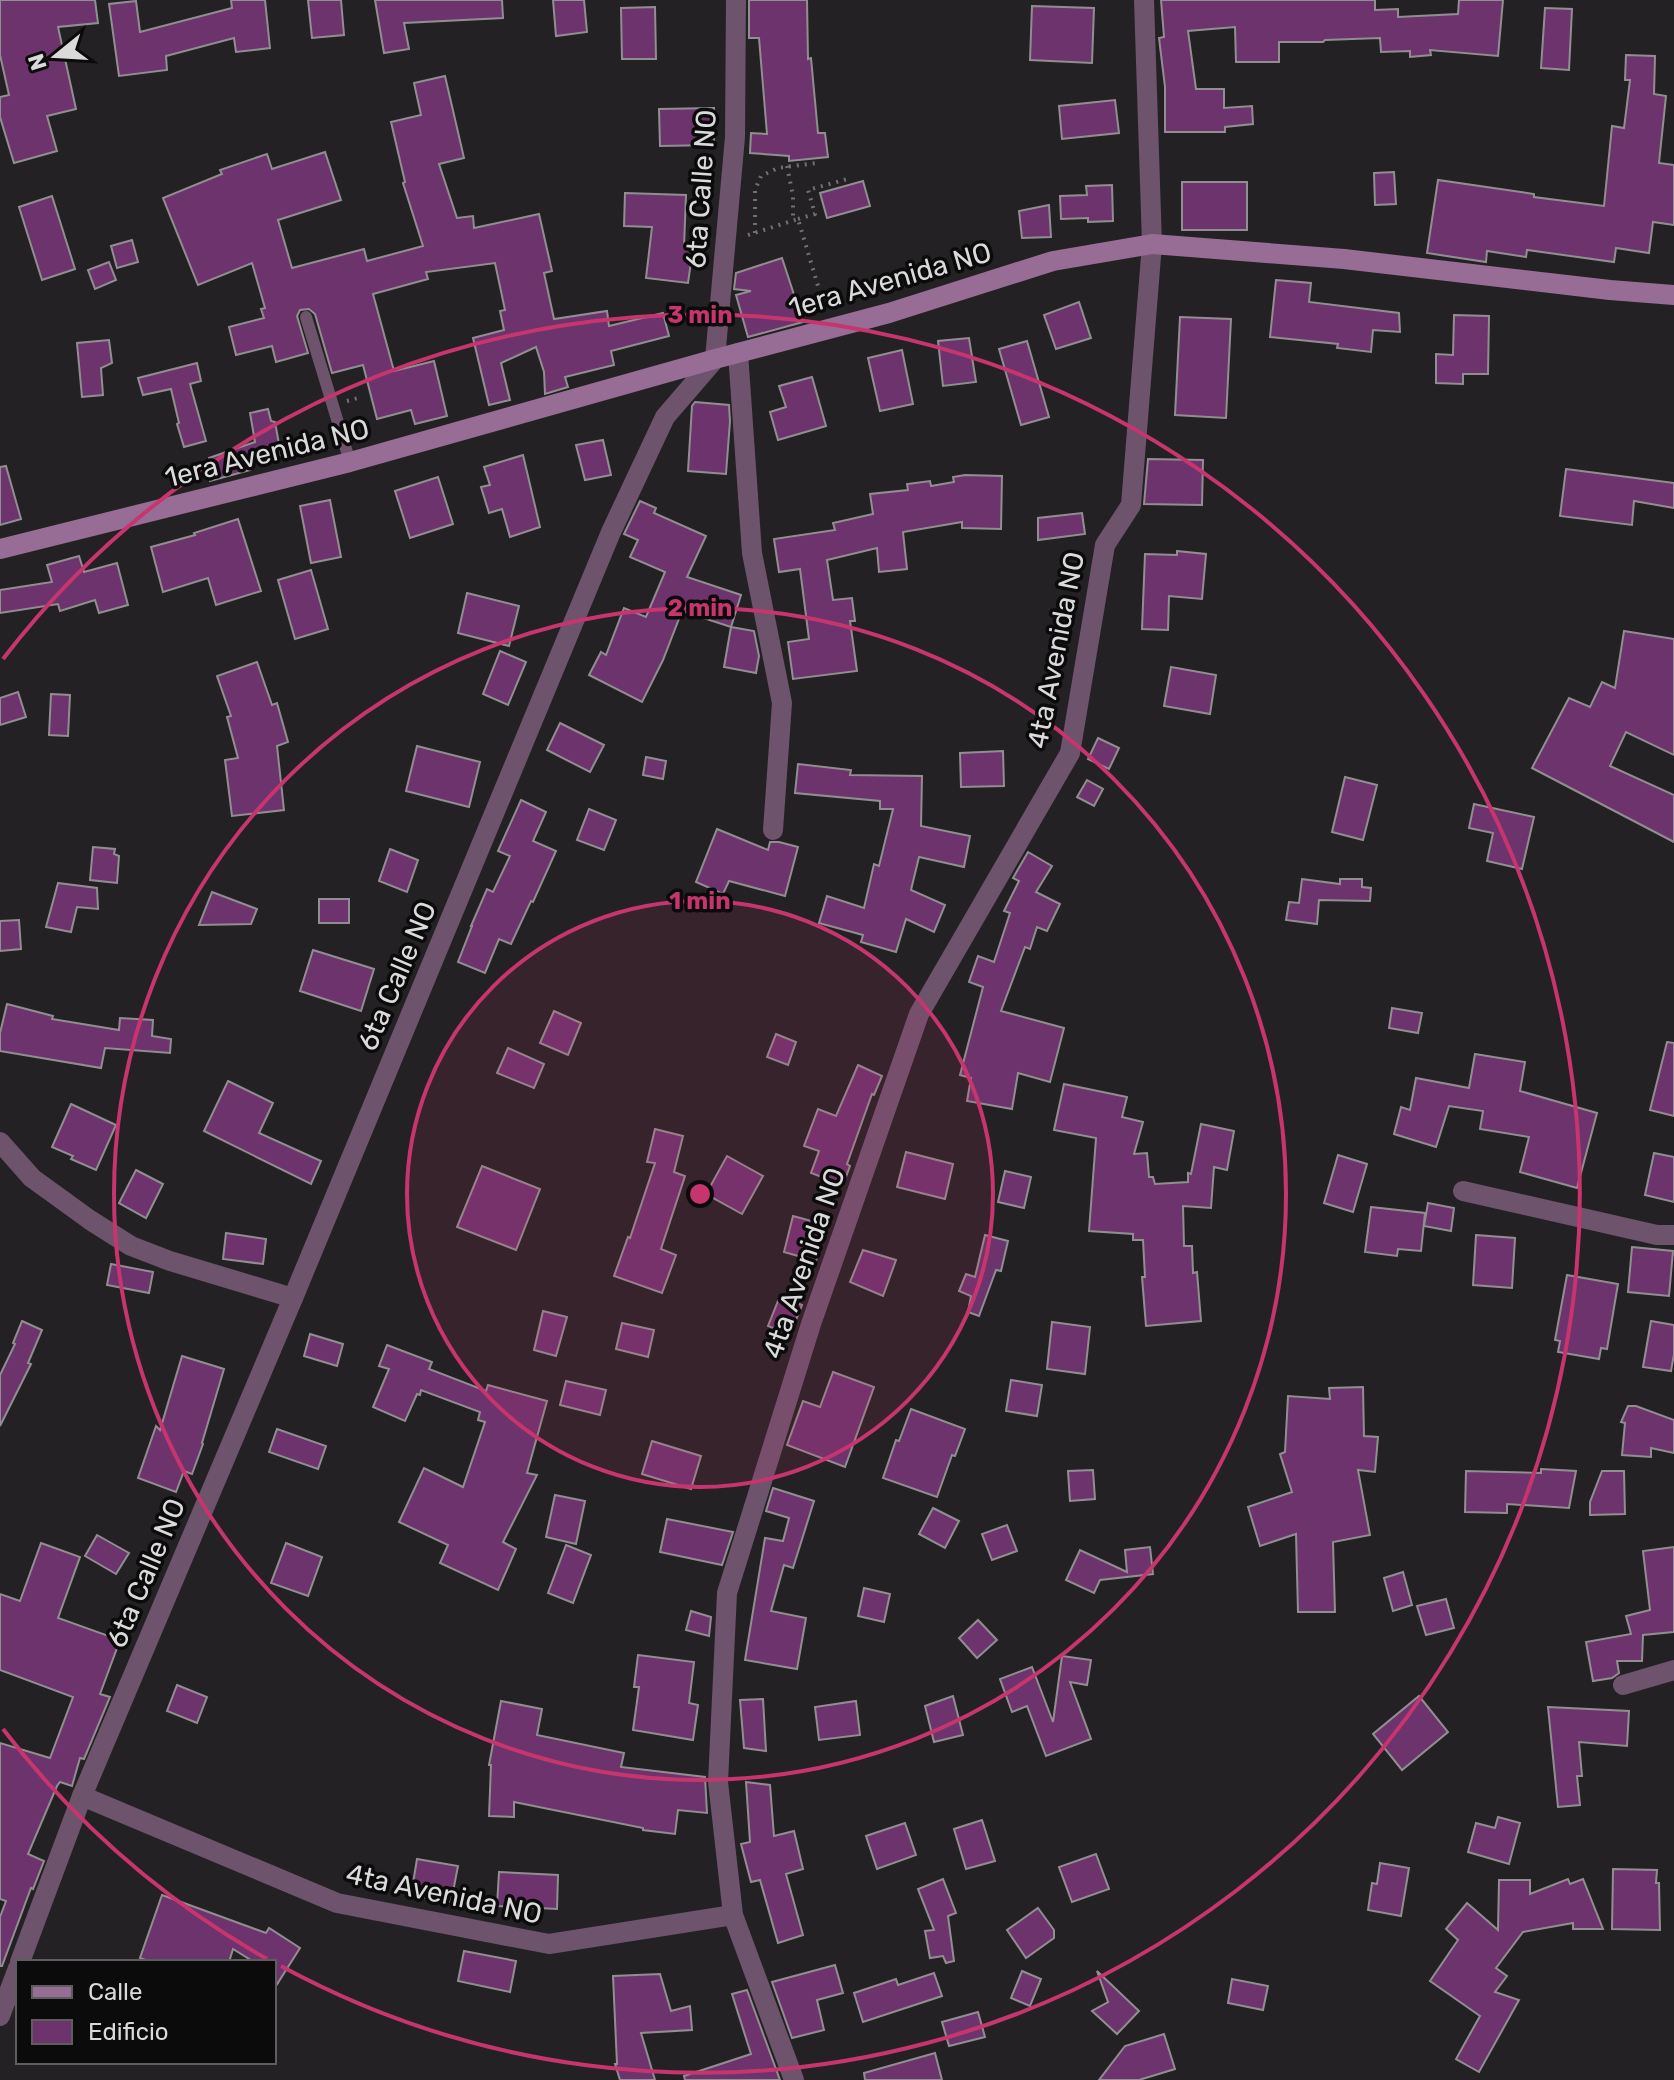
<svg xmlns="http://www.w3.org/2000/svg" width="1674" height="2080" font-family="Rubik,sans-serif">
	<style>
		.building { fill: #6d336c; stroke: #918e91; stroke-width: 2 }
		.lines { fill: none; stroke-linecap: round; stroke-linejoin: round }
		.path { stroke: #727072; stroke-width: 4; stroke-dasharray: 2 6; stroke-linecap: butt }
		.lane { stroke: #6d536b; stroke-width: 12 }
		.street { stroke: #6d536b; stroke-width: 20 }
		.secondary { stroke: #976d95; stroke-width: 20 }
		.ring { fill: none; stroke: #c6356e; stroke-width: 4 }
		.labels { text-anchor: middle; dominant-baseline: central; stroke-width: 7; stroke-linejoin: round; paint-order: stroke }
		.street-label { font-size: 28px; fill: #dbdadb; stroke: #0c0b0c }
		.centre { fill: #c6356e; stroke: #0c0b0c; stroke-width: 4 }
		.ring-label { font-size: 24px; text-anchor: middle; font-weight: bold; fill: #c6356e; stroke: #0c0b0c; stroke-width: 7; stroke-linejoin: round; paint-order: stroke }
	</style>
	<rect width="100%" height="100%" fill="#242124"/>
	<g class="building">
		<path d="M0,0H95L98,23L58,27L76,109L47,116L57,151L14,163L0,117V97L9,95L0,55Z"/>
		<path d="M231,0H265L270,48L236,52L234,38L166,56L167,70L119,76L109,4L136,1L140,32L232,8Z"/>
		<path d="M308,0H341L344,35L312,38Z"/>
		<path d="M375,0H502L503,18L404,23L409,49L384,53Z"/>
		<path d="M553,0H584L587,32L556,36Z"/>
		<path d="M749,0H807L808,59L811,58L818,133H825L828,157L789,161V156L750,153L751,133L767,134L759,38H749Z"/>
		<path d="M1161,0H1375V10L1398,9V17L1458,14L1459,0H1503L1498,56L1430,50L1431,55L1410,57V51L1381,52L1380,38L1325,40L1323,42H1279V62H1236L1235,27L1188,31L1196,89H1224V108L1252,106L1253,124L1225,127V132H1165V87L1159,38L1164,37Z"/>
		<path d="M1032,6L1094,8L1092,63L1030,60Z"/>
		<path d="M655,7L656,59H622L621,8Z"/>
		<path d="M1545,8L1572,9L1569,70L1541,68Z"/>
		<path d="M1626,55L1655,56L1654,94L1666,96L1659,163L1674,165V225L1653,222L1649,253L1616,248L1614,262L1527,250L1526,257L1487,251L1486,262L1427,253L1438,180L1534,194V197L1604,206L1612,126L1624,128L1630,80H1625Z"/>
		<path d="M445,76L464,158L439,164L457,218L473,216L474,228L539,214L552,271L544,273L554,319L607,311L609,326L663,313L669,336L611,351L614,365L565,377L568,387L545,394L544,372L536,347L501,363L510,400L489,405L473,338L504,330L500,311L505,310L495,263L426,272L428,279L373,294L394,371L434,361L447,416L415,424L411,410L377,419L363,365L332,373L315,314L309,309L300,310L297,316L308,353L276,362L272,346L236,355L229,327L264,318L261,309L265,308L252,263L198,285L163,198L222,174L220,170L267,154L272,169L325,152L341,200L278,220L292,268L364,249L367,261L423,246L403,183L405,182L391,122L421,115L414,83Z"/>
		<path d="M1115,100L1119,133L1062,139L1059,106Z"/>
		<path d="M714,108V145L660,146L659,109Z"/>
		<path d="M1394,172L1396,204L1375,205L1374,173Z"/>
		<path d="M863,181L870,206L827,218L820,193Z"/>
		<rect x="1182" y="182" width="65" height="48"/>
		<path d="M1112,185L1113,221L1088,222V218L1061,219L1060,196L1087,195L1086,186Z"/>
		<path d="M625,193L686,195L684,247L693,248L688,283L646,278L652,227L624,226Z"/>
		<path d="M52,196L75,269L42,280L19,207Z"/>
		<path d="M1049,205L1051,237L1022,238L1019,211Z"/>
		<path d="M132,240L138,262L117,268L111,246Z"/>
		<path d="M782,258L803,322L748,337L736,295L751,291L734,289L736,273Z"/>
		<path d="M109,262L116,280L95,289L88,270Z"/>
		<path d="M1276,280L1311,283L1309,302L1399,313L1400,332L1373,330L1371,352L1337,348L1338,344L1270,337Z"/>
		<path d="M1079,302L1091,338L1056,349L1044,315Z"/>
		<path d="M1454,315L1489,316L1488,374H1463V384L1436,383V354L1453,355Z"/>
		<path d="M1180,317L1231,319L1226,418L1175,415Z"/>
		<path d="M969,338L976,382L943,386L938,341Z"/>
		<path d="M109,340L112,363L101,368L103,395L82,397L77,343Z"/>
		<path d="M1027,341L1049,417L1021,425L999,349Z"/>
		<path d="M902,350L913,404L880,411L868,358Z"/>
		<path d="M197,363L201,381L190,384L206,441L184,447L177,424L179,423L171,389L143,395L138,378Z"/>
		<path d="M812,377L826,426L778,440L770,412L786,407L779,386Z"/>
		<path d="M695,402L729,405L730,421L726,474L688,471L692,406Z"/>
		<path d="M268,409L271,421L275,422L281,455L248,463L250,470L210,481L209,458L255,442L250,413Z"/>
		<path d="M603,440L611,475L585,480L576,445Z"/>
		<path d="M523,455L540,527L510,537L502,509L489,513L481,487L490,485L484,467Z"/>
		<path d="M1148,459L1203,460L1202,505L1144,504Z"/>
		<path d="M6,466L21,519L0,525V467Z"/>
		<path d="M1566,469L1674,483V508L1634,501L1632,525L1560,516Z"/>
		<path d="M965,475L1002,476L1001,529L962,528V522L903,532L907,569L879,572L877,548L827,560L833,600L852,598L855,621H850L857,671L793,679L788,642L809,639L800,569L779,572L774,539L835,530L833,523L873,514L870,494L908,490L907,484L930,481L931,486L954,482L953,477Z"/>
		<path d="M438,477L453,524L410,538L395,491Z"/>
		<path d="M330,500L341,557L311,563L300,506Z"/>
		<path d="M640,501L656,508L654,513L706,536L687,577L741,595L731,627L682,611L663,660L642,702L589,675L601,652L606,655L624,608L646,617L665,572L630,557L638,540L624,534Z"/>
		<path d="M1082,513L1085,534L1038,540V518Z"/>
		<path d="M238,519L261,591L216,605L208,578L163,592L151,547L195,535L194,533Z"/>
		<path d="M1177,551L1206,554L1202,599L1169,596L1168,630L1142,629L1145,554L1177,555Z"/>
		<path d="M79,556L84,572L117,563L128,605L99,613L95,600L60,611L58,604L0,613V590L52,582L47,565Z"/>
		<path d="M311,570L328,629L295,639L278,580Z"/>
		<path d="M467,593L519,606L509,646L458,633Z"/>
		<path d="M731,627L754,631L759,656L756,673L724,667Z"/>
		<path d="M1624,631L1674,639V755L1626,732L1610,766L1674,795V842L1532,768L1569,698L1590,707L1602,682L1615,688Z"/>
		<path d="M500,651L526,662L508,705L483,694Z"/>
		<path d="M257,662L272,705L277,703L288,742L277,746L284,810L232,816L225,760L238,758L227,717L231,716L217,676Z"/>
		<path d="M1171,667L1216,675L1210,714L1164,706Z"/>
		<path d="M18,692L26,717L0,725V698Z"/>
		<path d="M51,694L70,695L68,736L49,735Z"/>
		<path d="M560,723L604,745L590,772L547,750Z"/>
		<path d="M1098,738L1119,748L1109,769L1088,759Z"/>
		<path d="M417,746L480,762L469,807L406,791Z"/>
		<path d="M1003,751L1004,786L961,787L960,753Z"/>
		<path d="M646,757L666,761L663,779L643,775Z"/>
		<path d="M798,764L851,770L850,775L922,776L921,826L970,836L964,867L919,857L911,890L945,905L934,932L906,919L896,952L861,942L863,935L819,923L827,896L864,908L874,864L879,866L893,809H880V801L795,793Z"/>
		<path d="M1345,777L1377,785L1363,840L1332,832Z"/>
		<path d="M1087,780L1103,789L1094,806L1077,797Z"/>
		<path d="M521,800L546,812L533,841L556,851L533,902L531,901L511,944L499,939L485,973L458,962L472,926H471L487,889L493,892L510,856L498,851Z"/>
		<path d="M1474,804L1534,817L1522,869L1487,861L1493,833L1469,828Z"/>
		<path d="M589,809L616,820L604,850L577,840Z"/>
		<path d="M717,829L768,850L770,842H779L798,847L785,896L729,881L723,894L696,882Z"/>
		<path d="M93,847L115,849L114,854L119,856L117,883L90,880Z"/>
		<path d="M390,849L418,860L407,892L379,881Z"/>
		<path d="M1028,852L1052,866L1036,892L1060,904L1047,931L1037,927L1030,949L1025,947L1001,1011L1064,1028L1050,1082L1018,1073L1012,1109L967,1101L971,1078L960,1075L983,987L969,982L978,956L994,962L1010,913L1004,911L1019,881L1013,878Z"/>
		<path d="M1302,879L1340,884V879H1362V887L1371,888L1370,901L1319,900L1317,924L1286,920L1289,902L1299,903Z"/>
		<path d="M58,883L97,888L98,909L77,907L71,932L46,927Z"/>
		<path d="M212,892L257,909L251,924L199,925Z"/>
		<rect x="319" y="899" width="30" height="24"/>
		<path d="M19,920L21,949L0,951V921Z"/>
		<path d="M313,950L374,969L361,1011L300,991Z"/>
		<path d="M7,1004L53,1016L52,1019L119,1030L120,1018L153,1020L152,1036L171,1039L170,1053L105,1048L101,1068L0,1051V1033Z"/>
		<path d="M1392,1008L1422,1013L1418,1033L1389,1028Z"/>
		<path d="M554,1011L581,1023L568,1055L540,1043Z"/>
		<path d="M776,1034L796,1042L788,1065L767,1057Z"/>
		<path d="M1667,1042L1674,1043V1116L1650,1110Z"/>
		<path d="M508,1048L544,1064L534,1088L497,1073Z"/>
		<path d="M1475,1054L1525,1062L1520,1091L1597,1113L1577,1188L1520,1172L1529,1137L1480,1129L1483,1111L1449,1106L1436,1147L1394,1134L1401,1107L1410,1110L1416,1078L1469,1088Z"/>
		<path d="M858,1065L882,1076L874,1095L872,1094L847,1164L850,1166L843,1185L811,1173L819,1151L804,1146L818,1109L836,1116Z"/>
		<path d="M228,1081L273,1103L259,1133L321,1161L311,1184L204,1131Z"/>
		<path d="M1064,1084L1127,1097L1122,1117L1143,1122L1134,1154L1147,1153L1149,1177H1153L1155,1184L1188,1182V1173L1191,1174L1201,1124L1234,1131L1227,1170L1214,1167L1211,1208L1183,1206L1184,1246H1192L1193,1273L1197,1272L1201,1321L1146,1326L1142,1277H1145L1143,1240H1133V1234L1089,1231L1096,1138L1054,1130Z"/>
		<path d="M71,1104L116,1125L96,1170L71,1159L73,1156L52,1147Z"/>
		<path d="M655,1129L683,1136L674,1172L685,1176L661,1249L676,1255L662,1293L614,1276L628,1237L630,1238L655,1163L647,1162Z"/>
		<path d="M906,1152L953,1164L945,1199L897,1187Z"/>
		<path d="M1654,1153L1674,1157V1202L1645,1195Z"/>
		<path d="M1338,1155L1367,1164L1353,1212L1324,1203Z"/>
		<path d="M727,1156L763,1176L742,1214L706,1194Z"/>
		<path d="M482,1166L540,1189L516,1250L457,1227Z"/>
		<path d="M136,1170L163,1184L146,1218L119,1203Z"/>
		<path d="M1005,1171L1031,1177L1024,1208L998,1202Z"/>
		<path d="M1428,1203L1454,1208L1451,1231L1424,1226Z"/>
		<path d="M1371,1207L1425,1213L1421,1251L1398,1249L1397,1256L1365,1252Z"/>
		<path d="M793,1216L826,1225L816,1261L784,1252Z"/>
		<path d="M226,1233L266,1239L263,1264L223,1259Z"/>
		<path d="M985,1235L1008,1241L1001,1271L996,1270L979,1316L968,1312L971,1296L959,1291L966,1274L975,1277Z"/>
		<path d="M1476,1235L1515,1238L1512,1288L1473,1285Z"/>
		<path d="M1632,1247L1673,1251L1669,1296L1628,1292Z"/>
		<path d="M863,1250L896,1260L883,1296L850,1282Z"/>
		<path d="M111,1264L153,1272L149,1293L107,1285Z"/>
		<path d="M1567,1275L1618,1284L1607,1349L1601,1348L1599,1359L1558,1352L1560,1341L1555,1340Z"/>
		<path d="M780,1296L802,1305L790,1335L768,1326Z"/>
		<path d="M543,1311L567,1317L556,1356L534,1350Z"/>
		<path d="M22,1321L42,1330L28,1363L31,1364L0,1426V1375L15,1344L13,1343Z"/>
		<path d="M1651,1321L1674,1325V1354L1671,1371L1643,1367Z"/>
		<path d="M1052,1322L1090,1327L1085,1374L1047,1369Z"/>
		<path d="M622,1323L654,1330L648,1357L616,1349Z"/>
		<path d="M310,1334L343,1344L337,1366L304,1356Z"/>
		<path d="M387,1345L432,1362L429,1369L486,1391L488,1385L547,1401L527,1473L537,1475L503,1542L516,1549L498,1590L440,1563L448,1545L399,1522L424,1468L463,1487L485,1422L478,1420L480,1412L421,1390L420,1395L417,1394L405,1421L373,1407L389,1369L379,1366Z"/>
		<path d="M182,1356L224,1369L202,1443L203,1444L192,1474L184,1471L176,1492L138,1478L156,1426L160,1430Z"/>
		<path d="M833,1372L874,1387L845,1467L787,1445L803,1401L820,1407Z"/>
		<path d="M1011,1380L1042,1385L1037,1416L1006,1411Z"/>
		<path d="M566,1381L606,1390L600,1415L560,1405Z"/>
		<path d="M1363,1387L1364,1436L1378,1437L1375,1472L1358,1470L1370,1535L1333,1542L1335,1612H1298L1296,1534L1260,1546L1248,1507L1292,1492L1280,1454L1285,1452L1288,1396L1330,1399L1329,1388Z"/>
		<path d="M1628,1406H1636L1674,1420V1453L1651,1448V1457L1622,1455L1625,1423L1621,1422Z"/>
		<path d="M911,1409L965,1429L955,1456L952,1455L937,1497L883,1478L896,1440L899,1441Z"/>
		<path d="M277,1429L326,1446L318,1469L269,1452Z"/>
		<path d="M652,1441L701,1456L691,1489L642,1474Z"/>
		<path d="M1541,1469L1576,1471L1569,1508L1507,1504V1513L1465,1512L1466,1471L1541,1473Z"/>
		<path d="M1093,1470L1095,1499L1070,1501L1068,1471Z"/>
		<path d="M1602,1471H1624L1625,1514L1590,1515V1502Z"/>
		<path d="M773,1488L814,1501L793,1568L784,1565L771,1611L806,1618L797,1669L745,1660L765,1538L783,1541L789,1518L766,1511Z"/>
		<path d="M555,1495L585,1501L576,1544L546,1537Z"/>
		<path d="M933,1508L959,1521L945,1548L919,1534Z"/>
		<path d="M667,1519L733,1532L722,1565L660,1552Z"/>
		<path d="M1007,1525L1017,1551L992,1560L982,1534Z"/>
		<path d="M97,1535L129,1553L116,1574L85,1556Z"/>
		<path d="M41,1543L80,1557L58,1618L120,1640L100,1694L110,1697L84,1759L80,1758L72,1786L60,1782L57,1786L28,1854L44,1861L33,1889L31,1888L2,1966H0V1917L6,1901L0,1899V1743L50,1758L73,1697L0,1670V1594L20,1601Z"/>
		<path d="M286,1543L322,1557L308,1596L271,1583Z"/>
		<path d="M566,1545L591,1555L573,1603L548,1593Z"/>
		<path d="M1150,1547L1153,1574L1100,1580L1094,1593L1066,1580L1080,1550L1127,1572L1125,1550Z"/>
		<path d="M1674,1547V1632L1643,1635L1642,1661H1617L1619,1673L1612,1678L1593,1681L1586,1642L1631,1634L1626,1616L1650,1610L1643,1551Z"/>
		<path d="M1403,1572L1412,1605L1393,1611L1384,1578Z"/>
		<path d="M864,1588L890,1594L884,1622L858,1616Z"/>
		<path d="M1446,1599L1454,1628L1426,1635L1417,1606Z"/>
		<path d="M691,1611L711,1617L709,1636L686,1630Z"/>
		<path d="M978,1620L997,1640L977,1658L959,1638Z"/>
		<path d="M638,1655L694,1662L689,1703L698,1705L693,1740L633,1730L639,1687H634Z"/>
		<path d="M1062,1656L1091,1660L1087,1685L1070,1682L1091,1739L1046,1756L1027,1706L1012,1712L1000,1679L1032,1667L1053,1722Z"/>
		<path d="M177,1685L207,1697L197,1723L167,1711Z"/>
		<path d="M953,1696L963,1735L934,1742L925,1706Z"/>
		<path d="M1419,1696L1448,1732L1402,1770L1373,1734Z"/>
		<path d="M763,1699L766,1751L744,1748L740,1700Z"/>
		<path d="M501,1701L542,1709L537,1735L624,1753L621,1767L705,1777L707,1813L678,1810L675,1834L643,1830V1828L514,1802V1817L489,1816L491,1765H489Z"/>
		<path d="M856,1701L860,1735L819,1740L815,1707Z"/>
		<path d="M1548,1707L1629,1711L1627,1746L1579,1742L1582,1776H1577L1580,1805L1558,1807Z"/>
		<path d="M746,1782L770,1785L774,1836L794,1831L803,1869L786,1874L803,1935L778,1943L760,1880L751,1882L741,1844L750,1842Z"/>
		<path d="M1498,1817L1520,1823L1509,1864L1468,1852L1476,1823L1495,1828Z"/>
		<path d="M982,1820L995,1861L966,1869L954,1829Z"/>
		<path d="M905,1823L916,1855L877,1869L866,1836Z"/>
		<path d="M1096,1854L1109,1889L1072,1902L1059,1867Z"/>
		<path d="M417,1859L458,1866L451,1902L411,1895Z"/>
		<path d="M1380,1863L1409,1868L1401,1916L1368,1910L1372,1883L1377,1884Z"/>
		<path d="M1613,1869L1657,1870L1656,1883H1659L1660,1930L1612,1929Z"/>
		<path d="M499,1872L558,1875L557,1909L497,1906Z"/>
		<path d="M943,1879L956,1913L948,1916L954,1961L946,1963L943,1956L930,1958L925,1931L934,1930L918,1889Z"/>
		<path d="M1568,1879L1570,1884L1583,1879L1603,1929H1573V1923L1523,1932L1496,1968L1507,1976L1495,1992L1519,2000L1479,2072L1456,2059L1480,2016L1430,1981L1458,1940L1446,1929L1467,1903L1498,1930L1499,1880H1530V1894Z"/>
		<path d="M162,1895L266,1933L269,1928L300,1948L274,1989V1962H254L233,1949L229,1962H151L140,1958Z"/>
		<path d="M1038,1908L1054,1930V1938L1026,1958L1007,1930Z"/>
		<path d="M464,1951L516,1961L510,1992L458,1981Z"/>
		<path d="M835,1965L843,1993L817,2000L824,2030L792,2038L772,1982Z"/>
		<path d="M1022,1971L1041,1979L1030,2006L1011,1998Z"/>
		<path d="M1097,1971L1139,2011L1117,2034L1092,2011L1108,2002Z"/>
		<path d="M934,1973L942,1996L863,2022L854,1993L896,1979L898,1985Z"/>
		<path d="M660,1974L671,2011L690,2006L692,2030L641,2033L655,2080H620L615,2064H617L613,1976Z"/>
		<path d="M1232,1979L1268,1986L1263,2010L1228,2003Z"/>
		<path d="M747,1990L780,2080H685L684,2076L751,2054L732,1994Z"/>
		<path d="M978,2012L985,2037L949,2046L942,2022Z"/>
		<path d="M1164,2034L1175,2069L1139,2080H1099L1125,2046Z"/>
		<path d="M935,2053L942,2080H865L864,2073Z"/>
	</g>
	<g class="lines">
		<g class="path">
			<path d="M787,166L793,196V221"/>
			<path d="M798,219L815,214L808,190L851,178"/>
			<path d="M755,233V190L761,176L778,168L816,163"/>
			<path d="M748,235L798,219L818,286"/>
			<path d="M347,401L362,397"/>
		</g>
		<path class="lane" d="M306,317L350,462"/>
		<g class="street">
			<path d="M738,353L752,553L782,703L773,830"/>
			<path d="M0,1142L32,1178L90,1220L131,1246L170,1261L293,1298"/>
			<path d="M1463,1191L1657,1235H1674"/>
			<path d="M1623,1685L1674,1670"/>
			<path d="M82,1796L337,1903L549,1944L733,1915L718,1782L727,1593L811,1324L919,1014L1070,753L1105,545L1131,505L1152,244L1144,0"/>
			<path d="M733,1915L794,2080"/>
			<path d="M20,1962L82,1796L293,1298L611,532L665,417L715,359L735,137L736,0"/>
			<path d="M0,2016L18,1968"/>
		</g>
		<path class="secondary" d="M0,549L350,462L715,359L889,313L1053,261L1152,244L1344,259L1610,290L1674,295"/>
	</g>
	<circle cx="700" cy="1194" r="293" fill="#c6356e" fill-opacity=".12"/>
	<g class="ring">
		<circle cx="700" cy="1194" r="293"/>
		<circle cx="700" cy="1194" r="586"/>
		<path d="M267 1959A879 879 0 0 1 3 1729M3 659A879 879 0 1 1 281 1966"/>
	</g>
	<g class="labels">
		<g class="street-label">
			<text transform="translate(701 189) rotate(-86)">6ta Calle NO</text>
			<text transform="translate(890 280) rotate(-16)">1era Avenida NO</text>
			<text transform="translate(267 453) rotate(-14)">1era Avenida NO</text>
			<text transform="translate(1056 650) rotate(-79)">4ta Avenida NO</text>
			<text transform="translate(397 976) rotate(-67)">6ta Calle NO</text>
			<text transform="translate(804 1263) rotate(-71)">4ta Avenida NO</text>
			<text transform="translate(146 1573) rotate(-67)">6ta Calle NO</text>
			<text transform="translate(444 1894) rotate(12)">4ta Avenida NO</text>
		</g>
	</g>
	<circle cx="700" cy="1194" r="12" class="centre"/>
	<g class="ring-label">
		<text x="700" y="323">3 min</text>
		<text x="700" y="616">2 min</text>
		<text x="700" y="909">1 min</text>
	</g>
	<rect x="16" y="1960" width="260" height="104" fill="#0c0b0c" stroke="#5f5e5f" stroke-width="2"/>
	<rect x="32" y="1986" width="40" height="12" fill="#976d95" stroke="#5f5e5f" stroke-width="2"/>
	<text x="88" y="2000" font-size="24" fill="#dbdadb">Calle</text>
	<rect x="32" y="2020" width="40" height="24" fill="#6d336c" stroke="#5f5e5f" stroke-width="2"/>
	<text x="88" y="2040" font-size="24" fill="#dbdadb">Edificio</text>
	<g transform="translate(56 56) rotate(252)" stroke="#0c0b0c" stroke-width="6" paint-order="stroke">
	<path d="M0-6L14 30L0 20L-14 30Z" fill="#dbdadb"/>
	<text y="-12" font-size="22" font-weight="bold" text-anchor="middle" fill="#dbdadb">N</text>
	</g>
</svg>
